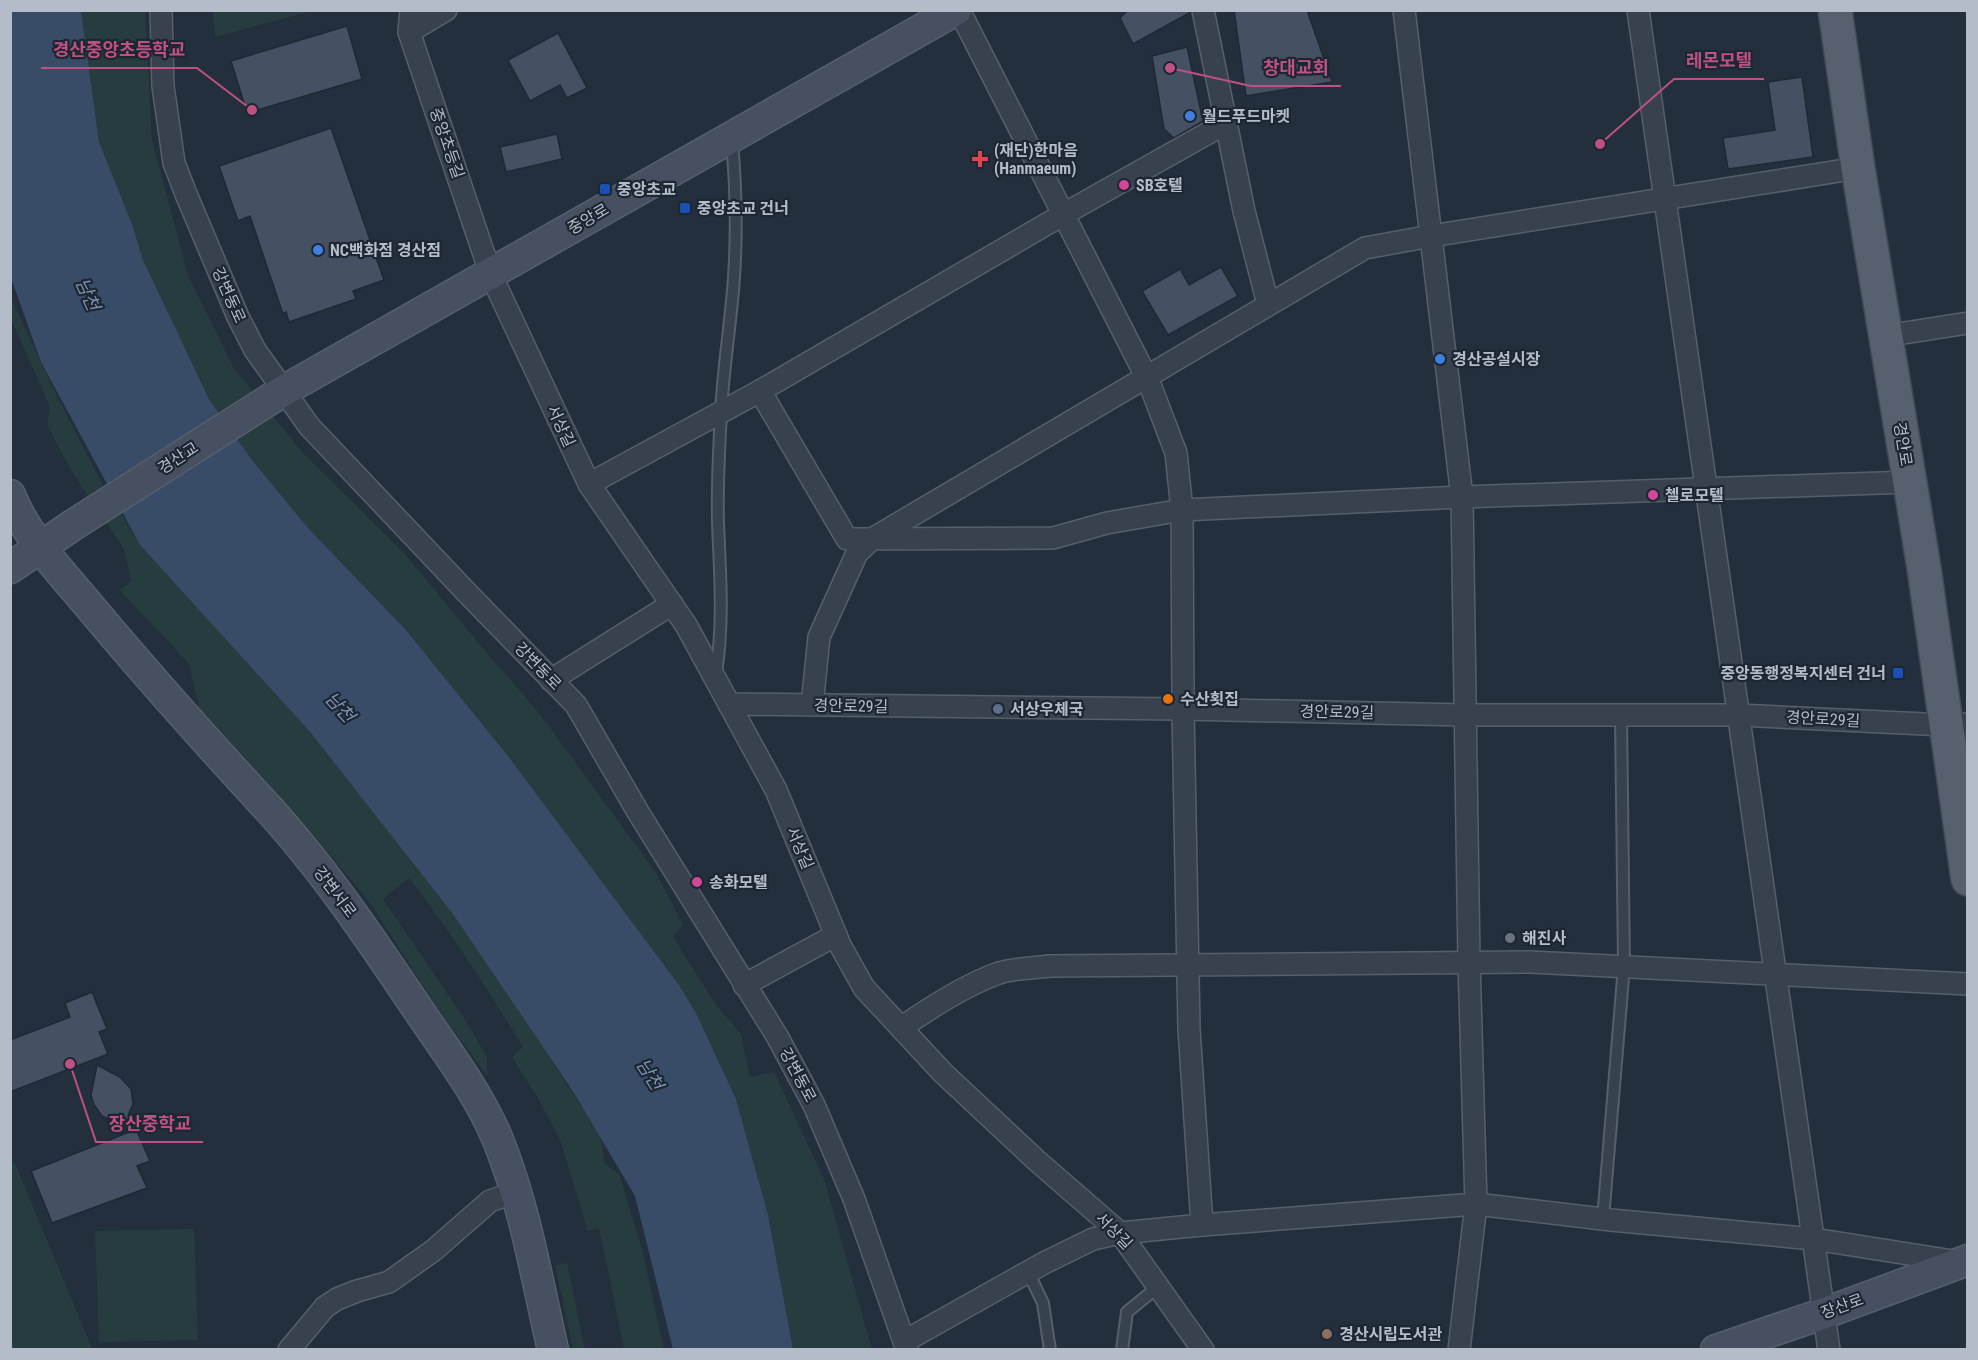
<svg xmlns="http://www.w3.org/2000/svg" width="1978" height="1360" font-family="'Roboto Condensed','Noto Sans KR',sans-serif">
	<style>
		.green { fill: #263c3f }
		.water { fill: #394c67 }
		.building { fill: #455162; stroke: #1f2835; stroke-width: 1.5 }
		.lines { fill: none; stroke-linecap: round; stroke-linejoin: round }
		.lane-casing { stroke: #565f6c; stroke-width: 14 }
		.street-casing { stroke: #565f6c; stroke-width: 24 }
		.secondary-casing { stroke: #565f6c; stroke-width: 33 }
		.primary-casing { stroke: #414a57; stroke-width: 36 }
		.lane { stroke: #38414e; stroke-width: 10 }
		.street { stroke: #38414e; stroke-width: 21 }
		.secondary { stroke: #465061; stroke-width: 30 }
		.primary { stroke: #56606e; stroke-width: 33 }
		.shop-dot { fill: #3f7fe0; stroke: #1d2633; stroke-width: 2 }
		.health-dot { fill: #e0444e; stroke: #1d2633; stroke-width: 2 }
		.hotel-dot { fill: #d1479c; stroke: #1d2633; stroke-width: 2 }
		.transit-dot { fill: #1a4fb4; stroke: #1d2633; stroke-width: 2 }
		.food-dot { fill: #e8710a; stroke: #1d2633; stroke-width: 2 }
		.service-dot { fill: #5c6f8a; stroke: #1d2633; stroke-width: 2 }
		.worship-dot { fill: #6b7280; stroke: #1d2633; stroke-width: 2 }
		.education-dot { fill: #8d6e63; stroke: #1d2633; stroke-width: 2 }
		.labels { text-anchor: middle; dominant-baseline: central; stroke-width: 4.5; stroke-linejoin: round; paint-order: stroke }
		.poi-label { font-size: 16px; font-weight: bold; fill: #b4bcc9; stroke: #1d2633; text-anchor: start }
		.street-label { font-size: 16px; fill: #b4bcc9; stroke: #1d2633 }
		.water-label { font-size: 18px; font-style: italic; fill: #7c92b1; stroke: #1d2633 }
		.leader { fill: none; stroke: #bd5182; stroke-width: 2 }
		.callout-dot { fill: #bd5182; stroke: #1d2633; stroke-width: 2 }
		.callout-label { font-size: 18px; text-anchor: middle; font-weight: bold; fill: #bd5182; stroke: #1d2633; stroke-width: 4.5; stroke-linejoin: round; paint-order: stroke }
	</style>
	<rect width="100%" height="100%" fill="#242f3e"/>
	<g class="green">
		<path d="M81,11H145L152,140L188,275L233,367L302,452L405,554L481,646L540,714L656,873L683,925L673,937L716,1005L741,1034L750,1077L774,1072L824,1179L872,1349H793L768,1215L736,1099L696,1013L679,985L508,756L406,630L308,528L252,460L209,399L143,260L132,224L99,142Z"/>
		<path d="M213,11V10L311,11L215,37Z"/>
		<path d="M10,296L51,384L99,478L140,545L231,644L328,752L410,853L488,963L589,1118L601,1139L605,1164L619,1174L642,1249L664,1349H624L599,1228L588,1231L560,1140L540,1102L512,1057L523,1047C487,989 451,932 409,878L383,899L464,1018L487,1057V1076L436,1006L370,903L308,828L199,707L189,664L120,590L131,581L124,549L72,472L47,425L50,407L11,319Z"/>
		<path d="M14,1161L92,1348L93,1349H11L10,1162Z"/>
		<path d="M194,1229L198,1340L99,1342L95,1231Z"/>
		<path d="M567,1263L585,1349H573L555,1265Z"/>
	</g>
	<path class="water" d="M11,11H81L99,142L132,224L143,260L209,399L252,460L308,528L406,630L508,756L679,985L696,1013L736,1099L768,1215L793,1349H673L635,1196L574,1093L453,914L311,733L140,545L41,362L11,278Z"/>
	<g class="building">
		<path d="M1128,10H1191V12L1133,44L1120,18Z"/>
		<path d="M1234,10H1307L1332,82L1246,96Z"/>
		<path d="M347,26L362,79L247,113L231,61Z"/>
		<path d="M558,33L587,88L567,98L560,85L530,101L508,60Z"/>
		<path d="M1187,47L1203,121L1174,138L1164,129L1152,56Z"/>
		<path d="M1802,77L1813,157L1728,169L1723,138L1775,130L1768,82Z"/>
		<path d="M331,128L384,280L353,291L356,299L289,322L286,312L283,314L250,216L238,221L219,166Z"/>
		<path d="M557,134L562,159L506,172L500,147Z"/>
		<path d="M1221,267L1238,296L1168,335L1142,291L1180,269L1189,285Z"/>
		<path d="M92,992L107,1029L99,1032L108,1054L10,1092V1040L70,1017L65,1003Z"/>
		<path d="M97,1065L120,1077L131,1089L133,1104L129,1113L150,1161L137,1166L147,1188L52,1223L31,1171L132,1131L102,1116L94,1105L91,1095Z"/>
	</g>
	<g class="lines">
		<g class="lane-casing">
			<g id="lane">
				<path d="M716,673C724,622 720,573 718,523C717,487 719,449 721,413C723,368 731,323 734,277C737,231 736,186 732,141"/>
				<path d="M1603,1219L1624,966L1621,715"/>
				<path d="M1028,1272L1043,1303L1050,1350"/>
				<path d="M1122,1350L1127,1312L1159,1286"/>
			</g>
		</g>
		<g class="street-casing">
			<g id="street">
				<path d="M161,10L163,86L174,163L186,194L238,317L255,350L309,426L471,597L576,705L638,812L777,1036L814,1105L854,1199L907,1350"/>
				<path d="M411,10L409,32L491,275L589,484L686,625L776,790L840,945L864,988L943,1073L1036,1160L1120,1233L1203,1350"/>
				<path d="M959,10L1149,382L1176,453L1182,510L1183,709L1189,1029L1202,1225"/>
				<path d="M1203,10L1244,211L1268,304"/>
				<path d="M1404,10L1462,497L1469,962L1476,1204L1459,1350"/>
				<path d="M1638,10L1829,1350"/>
				<path d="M409,32L446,10"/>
				<path d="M1885,336L1968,323"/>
				<path d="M760,391L847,539L1053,538L1107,523L1182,510L1462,497L1910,482"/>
				<path d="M589,484L760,391L1064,214L1226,123"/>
				<path d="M551,680L672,604"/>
				<path d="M729,704L1183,709L1465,715H1739L1945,725L1968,724"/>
				<path d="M812,705L819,637L857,553L872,539L1365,248L1431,236L1858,168"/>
				<path d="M744,985L836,935"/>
				<path d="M901,1028C931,1007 965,985 999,973C1015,968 1034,968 1050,966L1530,962L1968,984"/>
				<path d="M905,1341L1044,1263L1093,1239L1120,1233L1202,1225L1476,1204L1611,1220L1814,1239L1959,1262"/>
				<path d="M289,1350L325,1307L337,1299L357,1291L389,1282L434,1250L490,1201L516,1192"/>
			</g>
		</g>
		<g class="secondary-casing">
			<g id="secondary">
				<path d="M10,495C26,537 63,574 91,608C148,676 206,741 266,806C323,868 370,938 417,1008C446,1051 478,1092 498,1140C525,1207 537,1280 553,1350"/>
				<path d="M10,568L73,525L283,391L956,10"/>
				<path d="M1716,1350L1825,1313L1968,1260"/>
			</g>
		</g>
		<g class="primary-casing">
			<path id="primary" d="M1835,10L1858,168L1924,568L1968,879"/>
		</g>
		<use href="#lane" class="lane"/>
		<use href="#street" class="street"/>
		<use href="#secondary" class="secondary"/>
		<use href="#primary" class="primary"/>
	</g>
	<g class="shop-dot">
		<circle cx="1190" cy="116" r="6"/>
		<circle cx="318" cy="250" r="6"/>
		<circle cx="1440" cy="359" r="6"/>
	</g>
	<path class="health-dot" d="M977 150h6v6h6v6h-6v6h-6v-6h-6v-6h6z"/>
	<g class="hotel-dot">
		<circle cx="1124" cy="185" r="6"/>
		<circle cx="1653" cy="495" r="6"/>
		<circle cx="697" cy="882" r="6"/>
	</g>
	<g class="transit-dot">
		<rect x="599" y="183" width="12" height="12" rx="3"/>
		<rect x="679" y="202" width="12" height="12" rx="3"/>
		<rect x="1892" y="667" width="12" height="12" rx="3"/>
	</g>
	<circle class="food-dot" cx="1168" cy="699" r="6"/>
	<circle class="service-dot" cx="998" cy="709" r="6"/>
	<circle class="worship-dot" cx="1510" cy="938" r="6"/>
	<circle class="education-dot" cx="1327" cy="1334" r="6"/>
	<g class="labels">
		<g class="poi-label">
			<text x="1202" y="116">월드푸드마켓</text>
			<text x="994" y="150">(재단)한마음<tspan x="994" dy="18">(Hanmaeum)</tspan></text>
			<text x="1136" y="185">SB호텔</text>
			<text x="617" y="189">중앙초교</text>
			<text x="697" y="208">중앙초교 건너</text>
			<text x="330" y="250">NC백화점 경산점</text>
			<text x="1452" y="359">경산공설시장</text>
			<text x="1665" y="495">첼로모텔</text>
			<text x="1886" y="673" text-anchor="end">중앙동행정복지센터 건너</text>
			<text x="1180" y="699">수산횟집</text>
			<text x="1010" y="709">서상우체국</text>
			<text x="709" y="882">송화모텔</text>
			<text x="1522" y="938">해진사</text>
			<text x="1339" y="1334">경산시립도서관</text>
		</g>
		<g class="street-label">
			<text transform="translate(447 143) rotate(71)">중앙초등길</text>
			<text transform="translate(588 219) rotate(-30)">중앙로</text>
			<text transform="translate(229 295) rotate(66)">강변동로</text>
			<text transform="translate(561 426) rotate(65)">서상길</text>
			<text transform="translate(1903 444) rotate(81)">경안로</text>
			<text transform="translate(178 458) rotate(-33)">경산교</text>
			<text transform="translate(538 666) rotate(46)">강변동로</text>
			<text transform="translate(851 706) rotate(1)">경안로29길</text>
			<text transform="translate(1337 712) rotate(1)">경안로29길</text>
			<text transform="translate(1823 719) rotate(3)">경안로29길</text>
			<text transform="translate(800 848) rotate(67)">서상길</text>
			<text transform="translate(335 892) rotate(53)">강변서로</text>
			<text transform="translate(798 1075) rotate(62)">강변동로</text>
			<text transform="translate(1114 1231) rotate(46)">서상길</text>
			<text transform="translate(1842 1306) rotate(-20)">장산로</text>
		</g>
		<g class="water-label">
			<text transform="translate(88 294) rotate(66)">남천</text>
			<text transform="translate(340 707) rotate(48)">남천</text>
			<text transform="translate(650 1074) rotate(58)">남천</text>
		</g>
	</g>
	<path class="leader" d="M252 110L197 68H41M1600 144L1674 79H1764M1170 68L1251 86H1341M70 1064L96 1142H203"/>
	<g class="callout-dot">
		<circle cx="252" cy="110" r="6"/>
		<circle cx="1600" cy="144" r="6"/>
		<circle cx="1170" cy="68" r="6"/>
		<circle cx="70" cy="1064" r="6"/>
	</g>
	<g class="callout-label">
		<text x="119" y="56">경산중앙초등학교</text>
		<text x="1719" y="67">레몬모텔</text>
		<text x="1296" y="74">창대교회</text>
		<text x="150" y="1130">장산중학교</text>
	</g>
	<rect width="1978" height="1360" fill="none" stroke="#b4bcc9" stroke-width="24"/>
</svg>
